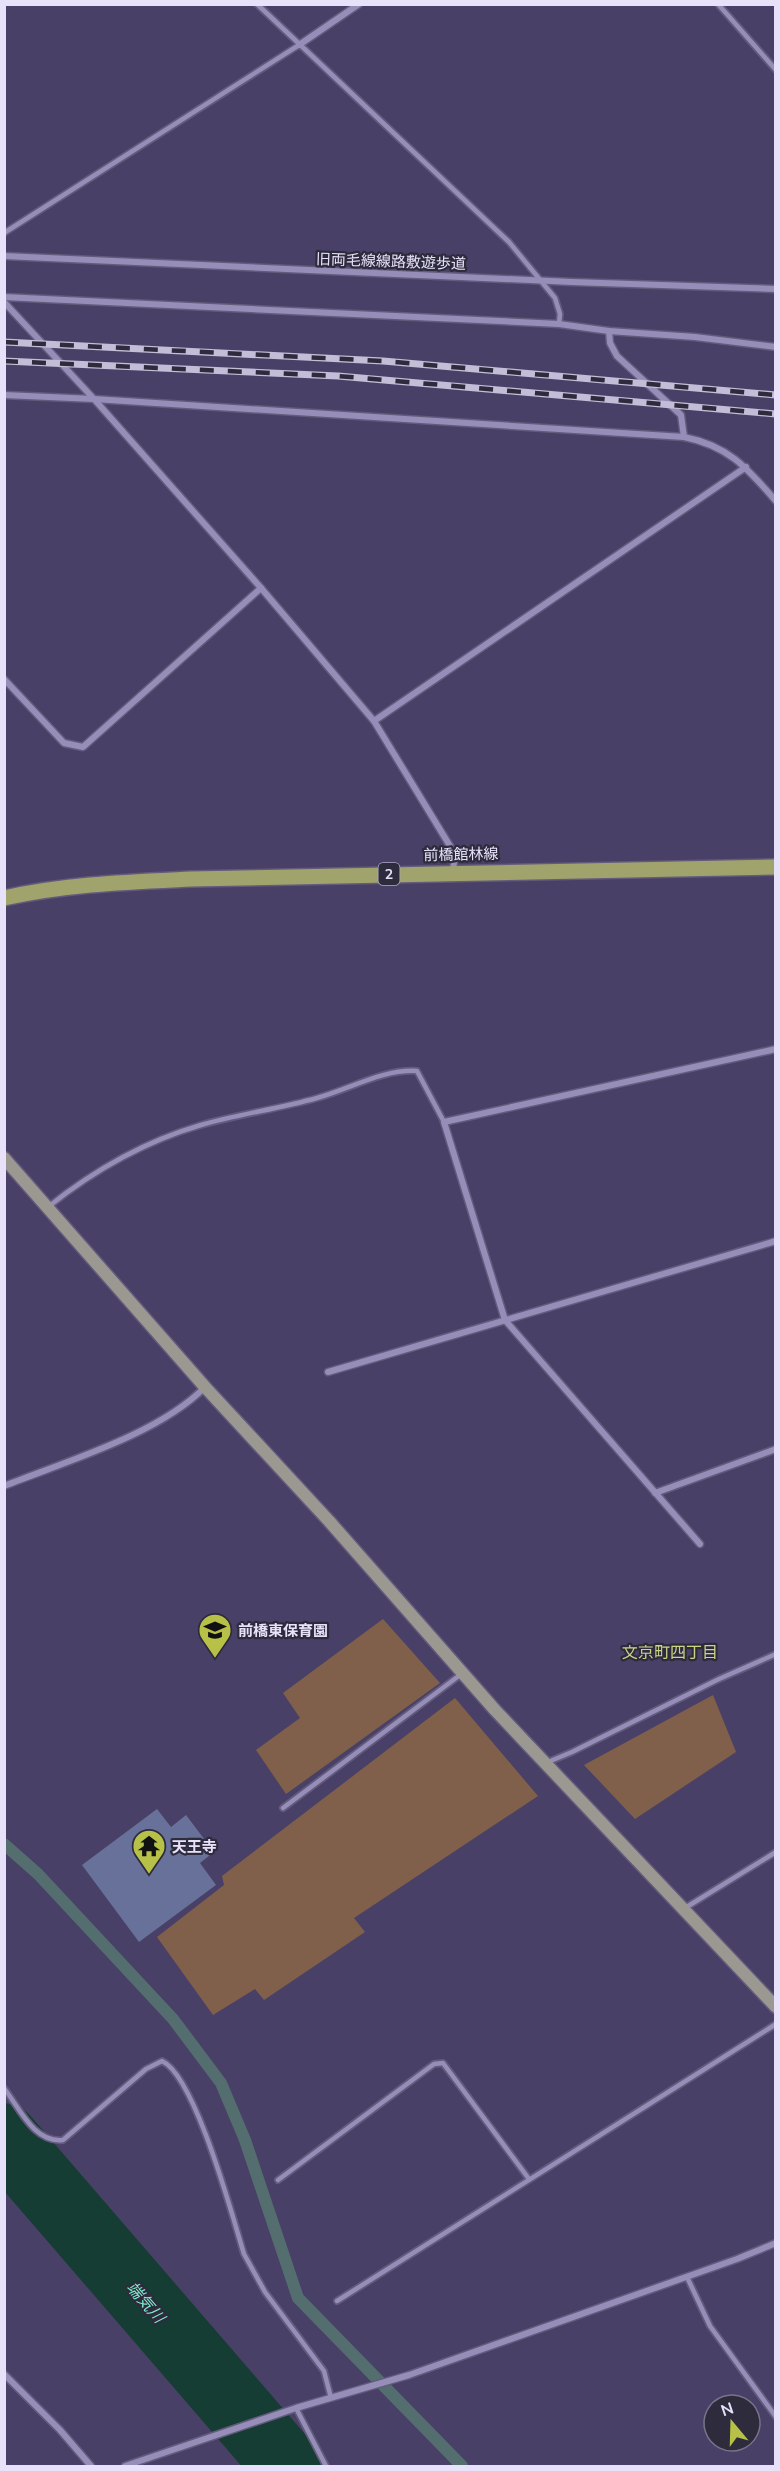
<svg xmlns="http://www.w3.org/2000/svg" width="780" height="2471" font-family="Mulish,'Noto Sans JP',sans-serif">
	<style>
		.green { fill: #80604b }
		.lines { fill: none; stroke-linecap: round; stroke-linejoin: round }
		.stream { stroke: #546e6f; stroke-width: 12 }
		.river { stroke: #153d33; stroke-width: 69 }
		.building { fill: #67719a }
		.lane-casing { stroke: #635b7c; stroke-width: 8 }
		.street-casing { stroke: #635b7c; stroke-width: 9 }
		.secondary-casing { stroke: #635b7c; stroke-width: 15 }
		.primary-casing { stroke: #635b7c; stroke-width: 18 }
		.lane { stroke: #968db9; stroke-width: 4.5 }
		.street { stroke: #968db9; stroke-width: 6 }
		.secondary { stroke: #9b9892; stroke-width: 12 }
		.primary { stroke: #a1a36c; stroke-width: 15 }
		.rail-casing { stroke: #c3bdd8; stroke-width: 7 }
		.rail { stroke: #2e2b3d; stroke-width: 4.5; stroke-dasharray: 14; stroke-linecap: butt }
		.labels { text-anchor: middle; dominant-baseline: central; stroke-width: 4.5; stroke-linejoin: round; paint-order: stroke }
		.shield { fill: #2e2b3d; stroke: #b0abc1; stroke-width: 1.5 }
		.shield-label { font-size: 14px; font-weight: bold; fill: #e7e2fa }
		.street-label { font-size: 15px; fill: #e7e2fa; stroke: #2e2b3d }
		.poi-label { font-size: 15px; font-weight: bold; fill: #e7e2fa; stroke: #2e2b3d; text-anchor: start }
		.neighbourhood-label { font-size: 16px; fill: #cbd487; stroke: #2e2b3d }
		.water-label { font-size: 16px; font-style: italic; fill: #7eebce; stroke: #2e2b3d }
	</style>
	<rect width="100%" height="100%" fill="#494067"/>
	<g class="green">
		<path d="M383,1619L440,1683L286,1794L256,1750L300,1718L283,1693Z"/>
		<path d="M713,1695L736,1752L635,1819L584,1765Z"/>
		<path d="M455,1698L538,1796L354,1918L365,1932L264,2000L255,1989L213,2015L157,1937L224,1885L222,1876Z"/>
	</g>
	<g class="lines">
		<path class="stream" d="M4,1844L38,1874L173,2019L221,2083L245,2140L298,2298L462,2466"/>
		<path class="river" d="M4,2138L287,2466"/>
	</g>
	<path class="building" d="M157,1809L171,1827L186,1815L214,1852L200,1863L216,1885L139,1942L82,1865Z"/>
	<g class="lines">
		<g class="lane-casing">
			<g id="lane">
				<path d="M257,4L509,242L555,298L560,314L559,324"/>
				<path d="M718,4L776,70"/>
				<path d="M4,233L299,45"/>
				<path d="M48,1207C93,1171 146,1141 201,1125C239,1114 278,1109 317,1098C350,1089 383,1069 417,1071L444,1122"/>
				<path d="M548,1762L572,1752L719,1679L776,1654"/>
				<path d="M283,1808L460,1675"/>
				<path d="M685,1908L776,1852"/>
				<path d="M4,2088C20,2109 34,2143 63,2140L146,2069L162,2061C195,2076 232,2215 244,2254L265,2292L324,2371L331,2398"/>
				<path d="M278,2180L434,2064L443,2063L529,2179"/>
				<path d="M687,2277L710,2326L776,2417"/>
				<path d="M337,2301L776,2024"/>
				<path d="M296,2408L326,2466"/>
			</g>
		</g>
		<g class="street-casing">
			<g id="street">
				<path d="M299,45L359,4"/>
				<path d="M4,256L572,282L776,289"/>
				<path d="M4,297L559,324L609,331L695,337L776,347"/>
				<path d="M4,302L94,399L261,588L374,721L450,846L454,861L453,872"/>
				<path d="M609,331L610,343L617,356L681,415L684,437"/>
				<path d="M4,395L94,399L684,437C729,446 747,468 776,501"/>
				<path d="M4,679L64,743L83,747L261,588"/>
				<path d="M374,721L746,467"/>
				<path d="M328,1372L776,1241"/>
				<path d="M4,1486C67,1461 159,1434 205,1387"/>
				<path d="M655,1493L776,1449"/>
				<path d="M700,1544L505,1320L444,1122L776,1049"/>
				<path d="M4,2374L60,2430L91,2466"/>
				<path d="M125,2466L296,2408L409,2375L737,2259L776,2243"/>
			</g>
		</g>
		<g class="secondary-casing">
			<path id="secondary" d="M4,1158L205,1387L329,1521L495,1710L776,2007"/>
		</g>
		<g class="primary-casing">
			<path id="primary" d="M4,898C66,884 128,882 191,879L776,867"/>
		</g>
		<use href="#lane" class="lane"/>
		<use href="#street" class="street"/>
		<use href="#secondary" class="secondary"/>
		<use href="#primary" class="primary"/>
		<g class="rail-casing">
			<g id="rail">
				<path d="M4,342L383,361L776,395"/>
				<path d="M4,361L338,376L776,414"/>
			</g>
		</g>
		<use href="#rail" class="rail"/>
	</g>
	<defs>
		<g id="school-pin" transform="scale(1.725)"><path d="M0 17L-7.5 6A9.5 9.5 0 1 1 7.5 6Z" fill="#b7c148" stroke="#2e2b3d"/><path d="M0-5L7-2L0 1L-7-2ZM-4 1L0 2.5L4 1V4Q0 6-4 4Z" fill="#111"/></g>
		<g id="temple-pin" transform="scale(1.725)"><path d="M0 17L-7.5 6A9.5 9.5 0 1 1 7.5 6Z" fill="#b7c148" stroke="#2e2b3d"/><path d="M0-6L5-2H3V0L6.5 2.5H4V6H1.5V3h-3V6H-4V2.5H-6.5L-3 0V-2H-5Z" fill="#111"/></g>
	</defs>
	<g fill-rule="evenodd">
		<use href="#school-pin" x="215" y="1630"/>
		<use href="#temple-pin" x="149" y="1846"/>
	</g>
	<g class="labels">
		<rect class="shield" x="378.5" y="863" width="21" height="22" rx="4.5"/>
		<g class="shield-label">
			<text x="389" y="874">2</text>
		</g>
		<g class="street-label">
			<text transform="translate(391 261) rotate(2)">旧両毛線線路敷遊歩道</text>
			<text transform="translate(461 854) rotate(-1)">前橋館林線</text>
		</g>
		<g class="poi-label">
			<text x="238" y="1630">前橋東保育園</text>
			<text x="172" y="1846">天王寺</text>
		</g>
		<g class="neighbourhood-label">
			<text x="670" y="1652">文京町四丁目</text>
		</g>
		<g class="water-label">
			<text transform="translate(146 2302) rotate(49)">端気川</text>
		</g>
	</g>
	<rect width="780" height="2471" fill="none" stroke="#e7e2fa" stroke-width="12"/>
	<g transform="translate(732 2423) rotate(341)"><circle r="28" fill="#2e2b3d" stroke="#787489" stroke-width="1.5"/>
	<path d="M0-4.5L10 22L0 15L-10 22Z" fill="#b7c148"/>
	<text y="-9" font-size="16" font-weight="bold" text-anchor="middle" fill="#e7e2fa">N</text>
	</g>
</svg>
